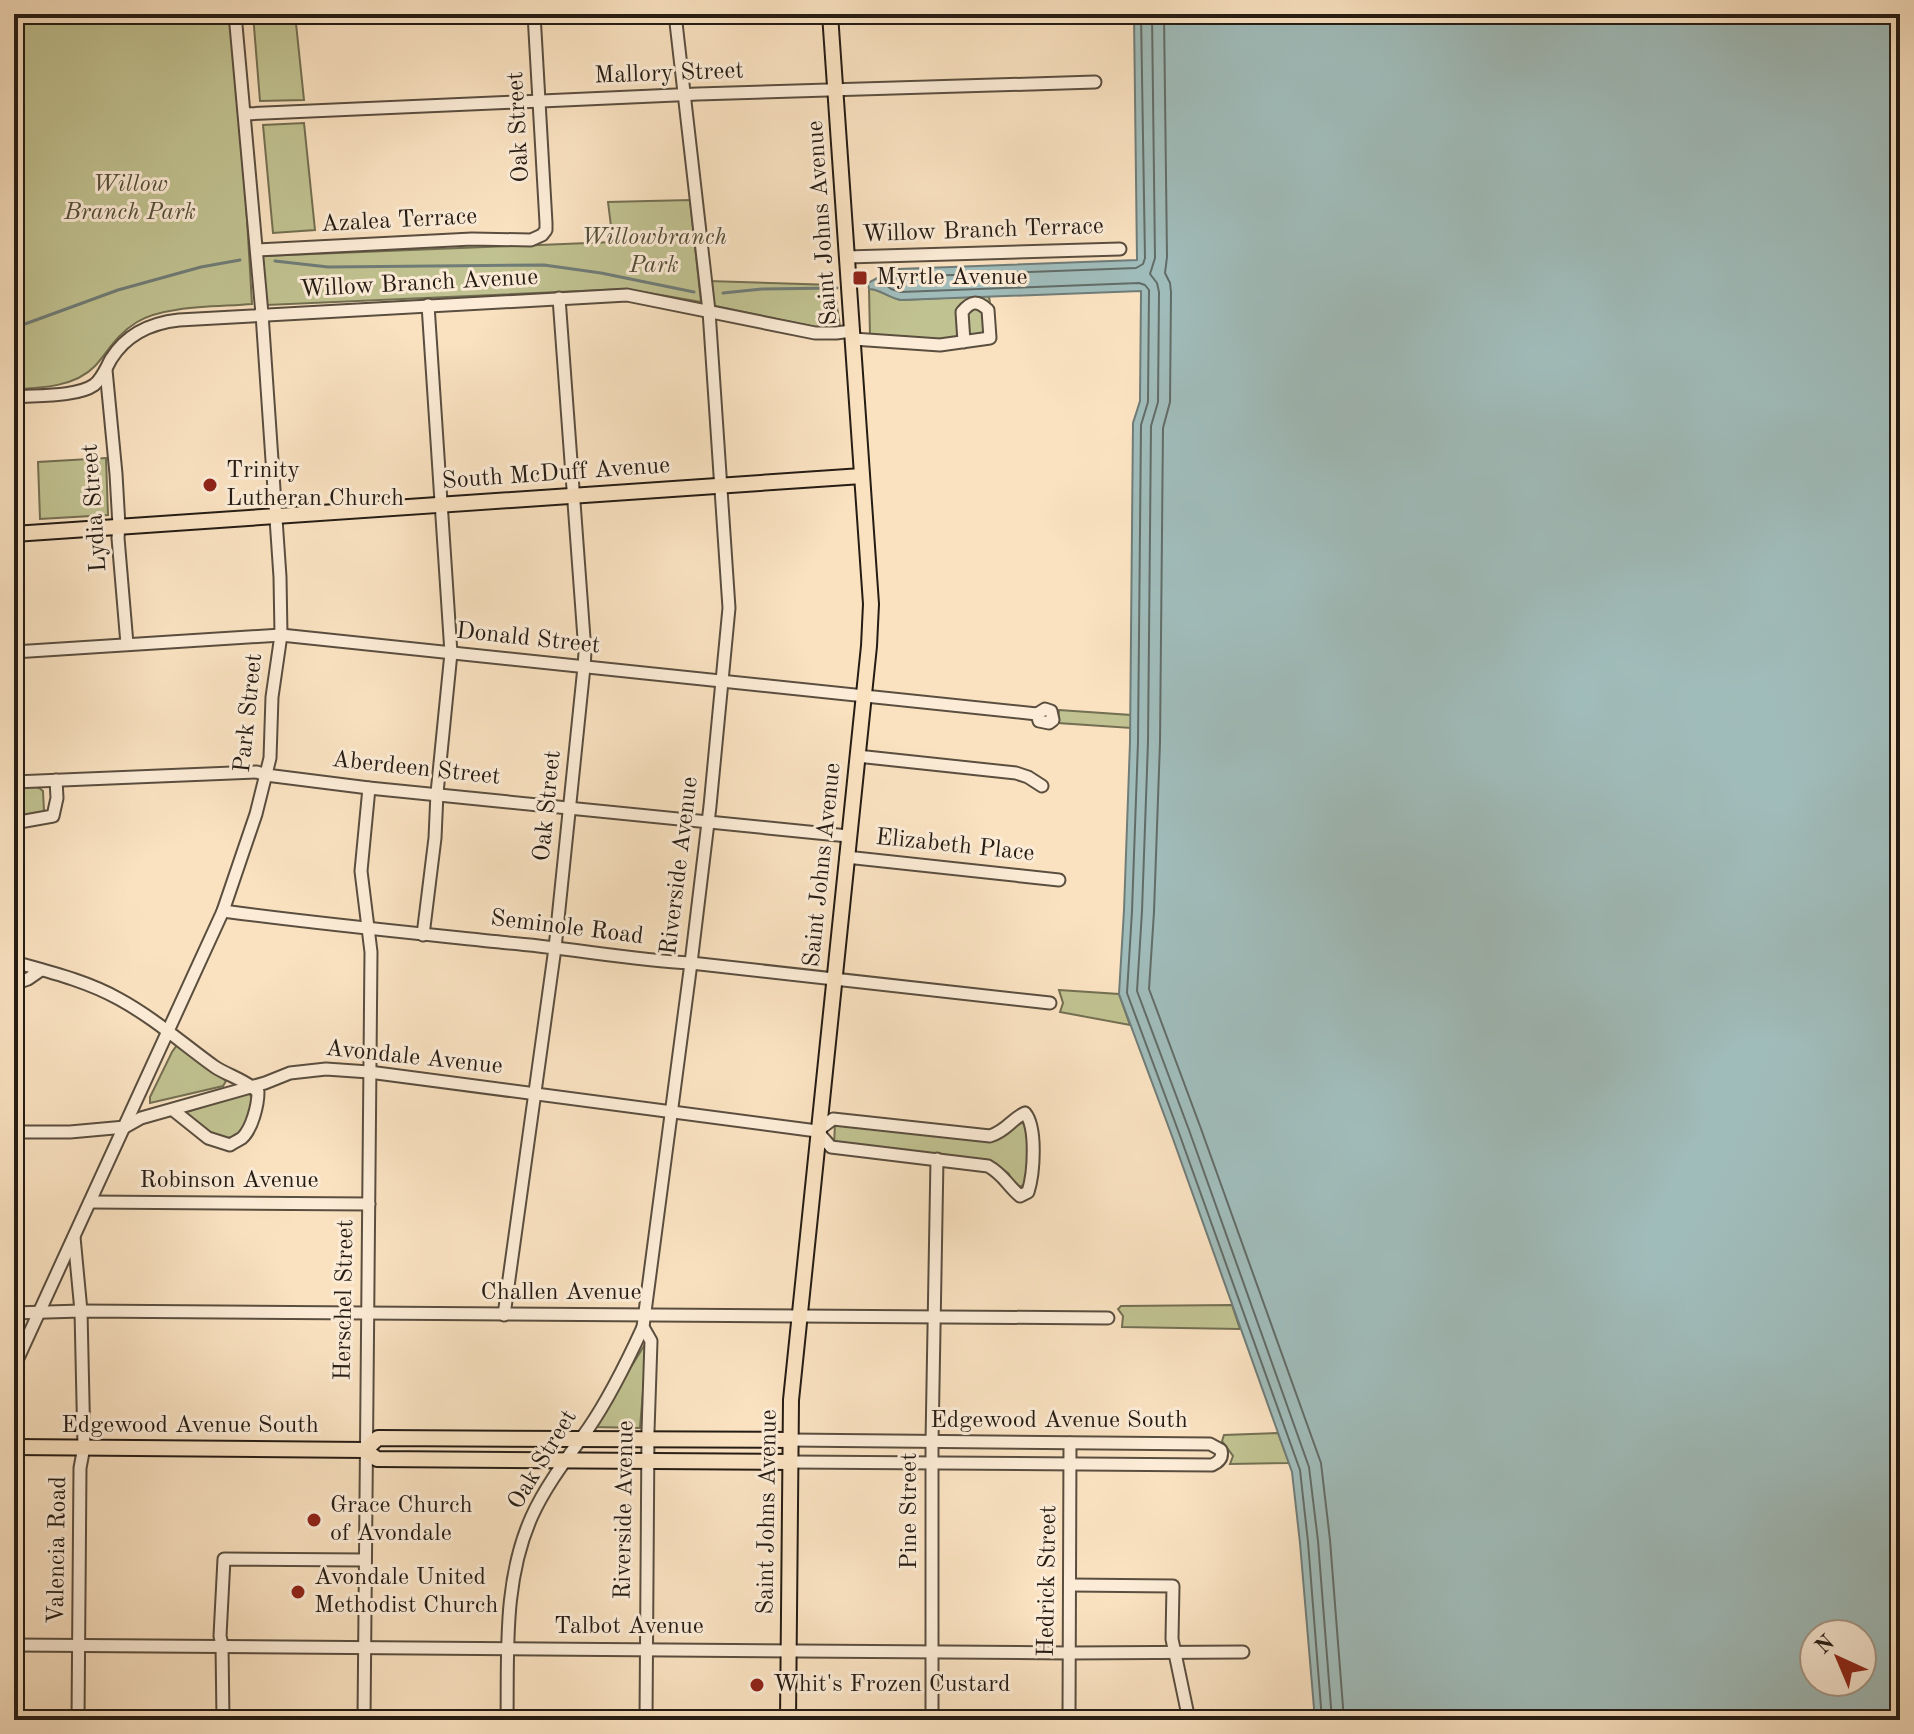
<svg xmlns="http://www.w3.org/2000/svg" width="1914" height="1734" font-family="'Old Standard TT',serif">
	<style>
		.green { fill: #c1c291; stroke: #736f52; stroke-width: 2 }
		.water { fill: #a0bcba; stroke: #6f7c78; stroke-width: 2; fill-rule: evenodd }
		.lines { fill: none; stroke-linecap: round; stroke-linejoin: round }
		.shore { stroke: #626c67; stroke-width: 2 }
		.stream { stroke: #6f7c78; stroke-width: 3 }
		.minor-casing { stroke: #5a4e3f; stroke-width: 15 }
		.major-casing { stroke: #251c14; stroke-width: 18 }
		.minor { stroke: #fcecd7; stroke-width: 11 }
		.major { stroke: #fae2c1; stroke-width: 14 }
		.poi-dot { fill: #8f2418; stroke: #fcecd7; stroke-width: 3 }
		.labels { text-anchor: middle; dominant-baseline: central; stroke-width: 6; stroke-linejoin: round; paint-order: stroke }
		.street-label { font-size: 24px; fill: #251c14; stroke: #fcecd7 }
		.park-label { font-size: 24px; font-style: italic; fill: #544e3a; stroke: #fcecd7 }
		.poi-label { font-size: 24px; fill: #251c14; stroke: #fcecd7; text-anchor: start }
	</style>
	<rect width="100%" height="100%" fill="#fae2c1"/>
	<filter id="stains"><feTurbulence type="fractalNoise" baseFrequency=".0025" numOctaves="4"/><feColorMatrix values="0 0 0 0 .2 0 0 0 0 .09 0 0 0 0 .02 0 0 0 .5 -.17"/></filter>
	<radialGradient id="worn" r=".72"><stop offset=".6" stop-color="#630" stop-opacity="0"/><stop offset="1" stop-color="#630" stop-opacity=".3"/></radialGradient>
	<g class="green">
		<path d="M14,14H235L252,304C220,307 165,305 137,322C116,335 110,349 95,366C75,387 41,388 14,389Z"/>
		<path d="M253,14H295L304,100L260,101Z"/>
		<path d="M304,123L315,230L273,233L263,125Z"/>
		<path d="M690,200L701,302L626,289L267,305L262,256L613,242L608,202Z"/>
		<path d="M708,281L834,285L840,327H815L711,305Z"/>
		<path d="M869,289C880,289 889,298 901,300L989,296L994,334L929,340L870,336Z"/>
		<path d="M106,458L108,515L40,519L38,462Z"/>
		<path d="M1059,710L1131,715V728L1058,723Z"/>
		<path d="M35,787L39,788L43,791L44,811L42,815L14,819V788Z"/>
		<path d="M1059,990L1119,994L1130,1025L1060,1012L1063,1003Z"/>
		<path d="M177,1045L226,1081L223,1086L150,1103V1097L172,1052Z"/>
		<path d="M248,1092L253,1099C240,1157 219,1140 184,1113Z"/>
		<path d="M835,1123L994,1140L1011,1131L1018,1123H1025L1029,1128L1027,1181L1024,1185L1019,1187L1013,1184L1009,1174L993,1162L834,1145Z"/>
		<path d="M1232,1305L1240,1329L1122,1327L1123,1316L1118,1309L1121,1306Z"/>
		<path d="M647,1341L640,1428L594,1427Z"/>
		<path d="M1278,1433L1289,1463L1230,1464L1233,1456L1222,1441L1224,1435Z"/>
	</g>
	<path class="water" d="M1134,14H1900V1720H1315L1300,1543L1292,1472L1172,1136L1119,994L1124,910L1130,742L1133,423L1140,401L1141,291L901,300C889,298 880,289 869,289L868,283L888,272L898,269L1137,260ZM1862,1634V1682H1814V1634Z"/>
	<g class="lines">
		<g class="shore">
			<path d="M1141,14L1145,258L1143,264L1136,268L899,277L889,281L886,285L891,289L901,292L1139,283L1145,285L1149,290L1148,402L1141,425L1138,742L1132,911L1127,993L1179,1133L1300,1470L1308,1542L1322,1720"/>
			<path d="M1152,14L1155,258L1150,274L1157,283L1159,292L1158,402L1151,426L1148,742L1142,911L1137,991L1189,1130L1309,1467L1318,1541L1332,1720"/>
			<path d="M1164,14L1167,257L1165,273L1170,283L1171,292L1170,402L1163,428L1160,742L1154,912L1149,989L1200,1126L1321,1463L1330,1540L1344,1720"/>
		</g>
		<g class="stream">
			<path d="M275,261L328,267L544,265L601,273L694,292"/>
			<path d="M723,293L762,289L837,288"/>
			<path d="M14,328L118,290L201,267L240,260"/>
		</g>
		<g class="minor-casing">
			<g id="minor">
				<path d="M245,114L698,94L1095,82"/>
				<path d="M257,250L472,239L531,240L542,235L546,230V223L534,14"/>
				<path d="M847,257L1120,249"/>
				<path d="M853,339L940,345L990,338L988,310C977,300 971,301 962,312L964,342"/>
				<path d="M106,370L116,474L119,526L118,538L127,644"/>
				<path d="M14,397C35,395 77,397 94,385C102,379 106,368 111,359C126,335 151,323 179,320L627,295L815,333H836L852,331"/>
				<path d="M14,652L281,635L1037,714L1045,709L1051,711L1053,720L1049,723L1039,721L1037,714"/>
				<path d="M857,756L1016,773L1028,777L1042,786"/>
				<path d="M14,782L257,772L266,775L369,788L848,836"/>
				<path d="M14,823L53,816L57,798L56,780"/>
				<path d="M846,857L1059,880"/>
				<path d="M223,911C318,924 414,933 509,943C570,948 630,960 691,963L1050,1003"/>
				<path d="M423,935L435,838L437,793L451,653L428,305"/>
				<path d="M14,962C50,972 87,981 119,999C154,1018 183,1044 215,1067C229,1076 246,1080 258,1092C258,1105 252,1129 242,1138C239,1140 233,1143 230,1145L208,1138L173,1110"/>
				<path d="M14,984L28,979L41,970"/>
				<path d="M1025,1113C1037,1127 1034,1173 1028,1192L1020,1196C1007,1185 1004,1175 988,1166L831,1147L817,1131L833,1119L990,1136C1008,1130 1011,1119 1025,1113Z"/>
				<path d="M14,1132H70L125,1127L141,1118L265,1083L290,1073L326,1069L369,1072L817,1131"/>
				<path d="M90,1202L369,1204"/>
				<path d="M74,1237L81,1311L84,1447L80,1468L78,1720"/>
				<path d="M14,1313L81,1311L1108,1318"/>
				<path d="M504,1315L555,948L584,667L585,652L559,298"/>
				<path d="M14,1367L223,911L256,814L270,758L272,697L281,635L280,577L262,314L235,14"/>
				<path d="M790,1440L1210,1444L1221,1450C1223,1458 1219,1462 1212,1465L790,1462"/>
				<path d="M1070,1585L1173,1586L1172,1639L1189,1720"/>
				<path d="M14,1645L1069,1653L1243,1652"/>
				<path d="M223,1720L222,1645L220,1636L224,1559L365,1560"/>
				<path d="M364,1720L371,952L361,871L369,788"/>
				<path d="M507,1720C508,1652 503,1580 532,1516C546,1485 568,1457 588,1429C610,1397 627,1362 643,1327"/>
				<path d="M646,1720L648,1431L651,1341L643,1327L691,963L710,806L729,608L709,311L675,14"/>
				<path d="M932,1720V1442L937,1159"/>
				<path d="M1069,1720L1070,1443"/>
			</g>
		</g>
		<g class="major-casing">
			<g id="major">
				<path d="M14,534L862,476"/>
				<path d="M14,1447L365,1450L377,1459L790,1462"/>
				<path d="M365,1450L378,1438L790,1440"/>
				<path d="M788,1720L791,1400L869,646L871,604L830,14"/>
			</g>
		</g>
		<use href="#minor" class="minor"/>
		<use href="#major" class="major"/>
	</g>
	<g class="poi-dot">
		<rect x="852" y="270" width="16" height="16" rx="4"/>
		<circle cx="210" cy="485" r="8"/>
		<circle cx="314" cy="1520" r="8"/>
		<circle cx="298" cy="1592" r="8"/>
		<circle cx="757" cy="1685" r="8"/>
	</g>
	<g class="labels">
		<g class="street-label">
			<text transform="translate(669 74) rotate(-2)">Mallory Street</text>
			<text transform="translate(519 127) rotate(-93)">Oak Street</text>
			<text transform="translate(399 221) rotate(-3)">Azalea Terrace</text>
			<text transform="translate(823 223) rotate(-94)">Saint Johns Avenue</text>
			<text transform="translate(983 231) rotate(-2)">Willow Branch Terrace</text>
			<text transform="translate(419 284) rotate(-3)">Willow Branch Avenue</text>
			<text transform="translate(556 474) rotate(-4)">South McDuff Avenue</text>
			<text transform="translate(95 508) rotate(-94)">Lydia Street</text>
			<text transform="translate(528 639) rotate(6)">Donald Street</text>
			<text transform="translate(249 713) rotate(-84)">Park Street</text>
			<text transform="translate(416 769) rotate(6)">Aberdeen Street</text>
			<text transform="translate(548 806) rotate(-84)">Oak Street</text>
			<text transform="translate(955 846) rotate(6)">Elizabeth Place</text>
			<text transform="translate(823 865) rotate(-84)">Saint Johns Avenue</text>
			<text transform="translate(680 866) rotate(-83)">Riverside Avenue</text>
			<text transform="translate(567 928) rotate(7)">Seminole Road</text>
			<text transform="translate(414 1058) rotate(6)">Avondale Avenue</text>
			<text x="229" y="1181">Robinson Avenue</text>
			<text x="561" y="1293">Challen Avenue</text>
			<text transform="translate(345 1300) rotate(-89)">Herschel Street</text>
			<text x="1059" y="1421">Edgewood Avenue South</text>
			<text x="190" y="1426">Edgewood Avenue South</text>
			<text transform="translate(543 1460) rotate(-59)">Oak Street</text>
			<text transform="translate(625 1510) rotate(-89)">Riverside Avenue</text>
			<text transform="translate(910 1511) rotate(-90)">Pine Street</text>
			<text transform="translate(768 1512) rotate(-89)">Saint Johns Avenue</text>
			<text transform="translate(58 1550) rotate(-89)">Valencia Road</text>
			<text transform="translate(1048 1581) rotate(-89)">Hedrick Street</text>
			<text x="629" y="1627">Talbot Avenue</text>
		</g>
		<g class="park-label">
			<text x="130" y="185">Willow<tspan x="130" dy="28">Branch Park</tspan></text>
			<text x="654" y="238">Willowbranch<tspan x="654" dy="28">Park</tspan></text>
		</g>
		<g class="poi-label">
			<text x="876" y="278">Myrtle Avenue</text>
			<text x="226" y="471">Trinity<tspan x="226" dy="28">Lutheran Church</tspan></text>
			<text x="330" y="1506">Grace Church<tspan x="330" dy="28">of Avondale</tspan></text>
			<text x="314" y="1578">Avondale United<tspan x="314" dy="28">Methodist Church</tspan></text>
			<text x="773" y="1685">Whit's Frozen Custard</text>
		</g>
	</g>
	<rect width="1914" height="1734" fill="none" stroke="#fae2c1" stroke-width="48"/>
	<rect x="16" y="16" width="1882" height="1702" fill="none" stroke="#251c14" stroke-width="4"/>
	<rect x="24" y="24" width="1866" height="1686" fill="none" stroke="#251c14" stroke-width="2"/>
	<g transform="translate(1838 1658) rotate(316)"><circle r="38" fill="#fcecd7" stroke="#a69989" stroke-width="2"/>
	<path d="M0-6L14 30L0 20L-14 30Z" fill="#8f2418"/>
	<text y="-12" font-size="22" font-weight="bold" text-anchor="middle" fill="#251c14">N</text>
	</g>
	<rect width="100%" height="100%" filter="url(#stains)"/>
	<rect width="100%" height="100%" fill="url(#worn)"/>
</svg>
